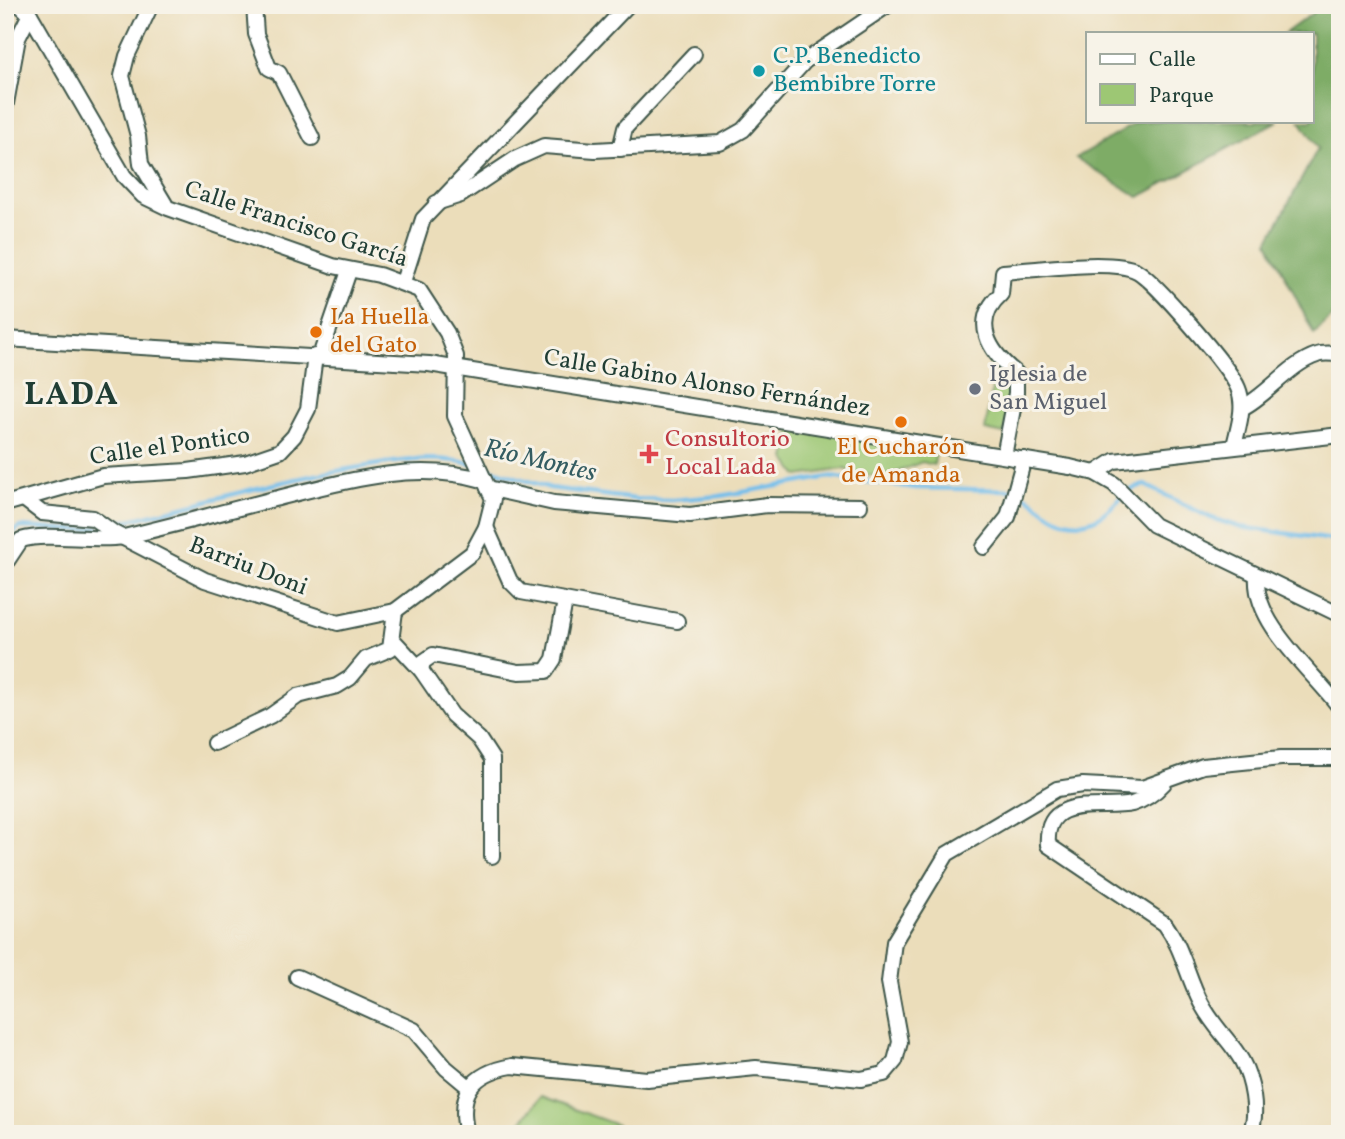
<svg xmlns="http://www.w3.org/2000/svg" width="1345" height="1139" font-family="Vollkorn,serif">
	<style>
		.green { fill: #9dc774; stroke: #5e8254; stroke-width: 2 }
		.forest { fill: #7eac66; stroke: #4e744d; stroke-width: 2 }
		.lines { fill: none; stroke-linecap: round; stroke-linejoin: round }
		.stream { stroke: #72beeb; stroke-width: 4.5 }
		.minor-casing { stroke: #3e5548; stroke-width: 18 }
		.minor { stroke: #fff; stroke-width: 14 }
		.culture-dot { fill: #0f9aa8; stroke: #f7f3e8; stroke-width: 2.5 }
		.food-dot { fill: #e8710a; stroke: #f7f3e8; stroke-width: 2.5 }
		.worship-dot { fill: #6b7280; stroke: #f7f3e8; stroke-width: 2.5 }
		.health-dot { fill: #e0444e; stroke: #f7f3e8; stroke-width: 2.5 }
		.labels { text-anchor: middle; dominant-baseline: central; stroke-width: 6; stroke-linejoin: round; paint-order: stroke }
		.culture-label { font-size: 24px; fill: #0d838f; stroke: #f7f3e8; text-anchor: start }
		.street-label { font-size: 24px; fill: #1f3d34; stroke: #f7f3e8 }
		.food-label { font-size: 24px; fill: #c56008; stroke: #f7f3e8; text-anchor: start }
		.worship-label { font-size: 24px; fill: #5b616d; stroke: #f7f3e8; text-anchor: start }
		.health-label { font-size: 24px; fill: #be3a42; stroke: #f7f3e8; text-anchor: start }
		.water-label { font-size: 26px; font-style: italic; fill: #345d62; stroke: #f7f3e8 }
		.district-label { font-size: 32px; font-weight: bold; letter-spacing: 2px; fill: #1f3d34; stroke: #f7f3e8 }
	</style>
	<rect width="100%" height="100%" fill="#f7f3e8"/>
	<filter id="ink" filterUnits="userSpaceOnUse"><feTurbulence type="fractalNoise" baseFrequency=".0143" numOctaves="2"/><feDisplacementMap in="SourceGraphic" scale="14" xChannelSelector="R" yChannelSelector="G"/><feConvolveMatrix kernelMatrix="1 2 1 2 8 2 1 2 1" color-interpolation-filters="sRGB"/></filter>
	<filter id="wash" filterUnits="userSpaceOnUse"><feTurbulence type="fractalNoise" baseFrequency=".00686" numOctaves="4" result="noise"/><feDisplacementMap in="SourceGraphic" scale="28" xChannelSelector="R" yChannelSelector="G"/><feGaussianBlur stdDeviation="1.57" result="paint"/><feColorMatrix in="noise" values="0 0 0 0 0 0 0 0 0 0 0 0 0 0 0 0 0 1.4 0 .05"/><feComposite in="paint" operator="in"/></filter>
	<g filter="url(#wash)">
		<rect width="100%" height="100%" fill="#ebddba"/>
		<g class="green">
			<path d="M993,384L1012,388L1004,434L985,430Z"/>
			<path d="M793,421L937,445L934,465L922,462L887,476L862,475L844,469L798,476L786,459Z"/>
			<path d="M541,1097L617,1125L629,1134H511Z"/>
		</g>
		<g class="forest">
			<path d="M1324,5H1340V309L1314,334L1268,242L1318,148L1300,121H1312V33H1285Z"/>
			<path d="M1139,121H1278L1139,197L1076,158Z"/>
		</g>
		<g class="lines">
			<g class="stream">
				<path d="M481,466L550,488L635,499L672,500L720,496L829,477L916,488L1011,490"/>
				<path d="M1019,492C1035,500 1048,517 1065,521C1108,532 1114,489 1145,485L1211,518L1240,527L1340,541"/>
				<path d="M107,525C188,508 268,482 349,469C390,462 431,454 472,464"/>
				<path d="M5,539L20,527L82,530L99,527"/>
			</g>
		</g>
	</g>
	<g filter="url(#ink)">
		<g class="lines">
			<g class="minor-casing">
				<g id="minor">
					<path d="M20,5L30,14L124,176L143,196L168,208L333,266L379,275L419,290L447,333L456,356L455,416L493,499L486,527L472,553L395,611L338,623L205,580L114,533L93,518L42,513L25,500"/>
					<path d="M151,5L127,56L122,76L138,136L141,164L165,204"/>
					<path d="M254,5L256,34L269,68L279,73L312,138"/>
					<path d="M5,109L18,38L30,14"/>
					<path d="M620,149L625,128L694,54"/>
					<path d="M436,203L461,195L515,159L544,146L595,150L720,143L743,130L805,61L888,5"/>
					<path d="M403,282L423,219L628,5"/>
					<path d="M5,339L429,364L1070,467L1095,473L1114,484L1154,525L1340,615"/>
					<path d="M320,356L349,271"/>
					<path d="M1242,408C1268,395 1289,364 1317,355C1323,352 1333,354 1340,354"/>
					<path d="M1004,456L1016,393V373C988,351 971,321 1001,294L1003,272C1033,270 1112,258 1137,271C1155,281 1230,368 1238,388C1246,407 1238,427 1234,446"/>
					<path d="M1095,473L1114,461L1340,435"/>
					<path d="M488,488L554,503L690,515L767,505L860,506"/>
					<path d="M5,504L103,476L188,471L245,463L280,451L294,436L308,409L315,356"/>
					<path d="M486,527L510,581L521,592L677,621"/>
					<path d="M984,547L1008,517L1024,459"/>
					<path d="M5,564L21,540C49,532 91,542 124,537C174,525 224,512 274,499C342,482 413,460 483,480"/>
					<path d="M1257,576C1253,624 1314,672 1340,708"/>
					<path d="M394,641L421,670L452,715L479,739L492,759V856"/>
					<path d="M421,670L423,662L433,655L519,672L546,671L554,659L565,601"/>
					<path d="M214,743L270,716L298,696L337,686L350,678L366,659L390,649L395,611"/>
					<path d="M1164,783C1155,793 1145,800 1132,804C1102,811 1044,792 1048,845L1165,924C1183,949 1187,976 1201,1003C1221,1041 1246,1048 1253,1096C1255,1109 1255,1122 1250,1134"/>
					<path d="M297,977L414,1030L446,1068L470,1088"/>
					<path d="M467,1134C457,1093 472,1073 512,1066L647,1079L756,1068L861,1079L884,1074L895,1061L900,1042L889,982L894,942L947,854L1057,789L1083,785L1142,788L1203,766L1281,758H1340"/>
				</g>
			</g>
			<use href="#minor" class="minor"/>
		</g>
	</g>
	<circle class="culture-dot" cx="759" cy="71" r="7"/>
	<g class="food-dot">
		<circle cx="316" cy="332" r="7"/>
		<circle cx="901" cy="422" r="7"/>
	</g>
	<circle class="worship-dot" cx="975" cy="389" r="7"/>
	<path class="health-dot" d="M645.5 443.5h7v7h7v7h-7v7h-7v-7h-7v-7h7z"/>
	<g class="labels">
		<g class="culture-label">
			<text x="773" y="57">C.P. Benedicto<tspan x="773" dy="28">Bembibre Torre</tspan></text>
		</g>
		<g class="street-label">
			<text transform="translate(296 225) rotate(18)">Calle Francisco García</text>
			<text transform="translate(707 384) rotate(9)">Calle Gabino Alonso Fernández</text>
			<text transform="translate(170 447) rotate(-8)">Calle el Pontico</text>
			<text transform="translate(248 567) rotate(21)">Barriu Doni</text>
		</g>
		<g class="food-label">
			<text x="330" y="318">La Huella<tspan x="330" dy="28">del Gato</tspan></text>
			<text x="901" y="448" text-anchor="middle">El Cucharón<tspan x="901" dy="28">de Amanda</tspan></text>
		</g>
		<g class="worship-label">
			<text x="989" y="375">Iglesia de<tspan x="989" dy="28">San Miguel</tspan></text>
		</g>
		<g class="health-label">
			<text x="665" y="440">Consultorio<tspan x="665" dy="28">Local Lada</tspan></text>
		</g>
		<g class="water-label">
			<text transform="translate(540 461) rotate(13)">Río Montes</text>
		</g>
		<g class="district-label">
			<text x="72" y="396">LADA</text>
		</g>
	</g>
	<rect width="1345" height="1139" fill="none" stroke="#f7f3e8" stroke-width="28"/>
	<rect x="1086" y="32" width="228" height="91" fill="#f7f3e8" stroke="#a1aaa0" stroke-width="2"/>
	<rect x="1100" y="54" width="35" height="10" fill="#ffffff" stroke="#a1aaa0" stroke-width="2"/>
	<text x="1149" y="66" font-size="21" fill="#1f3d34">Calle</text>
	<rect x="1100" y="84" width="35" height="21" fill="#9dc774" stroke="#a1aaa0" stroke-width="2"/>
	<text x="1149" y="102" font-size="21" fill="#1f3d34">Parque</text>
</svg>
